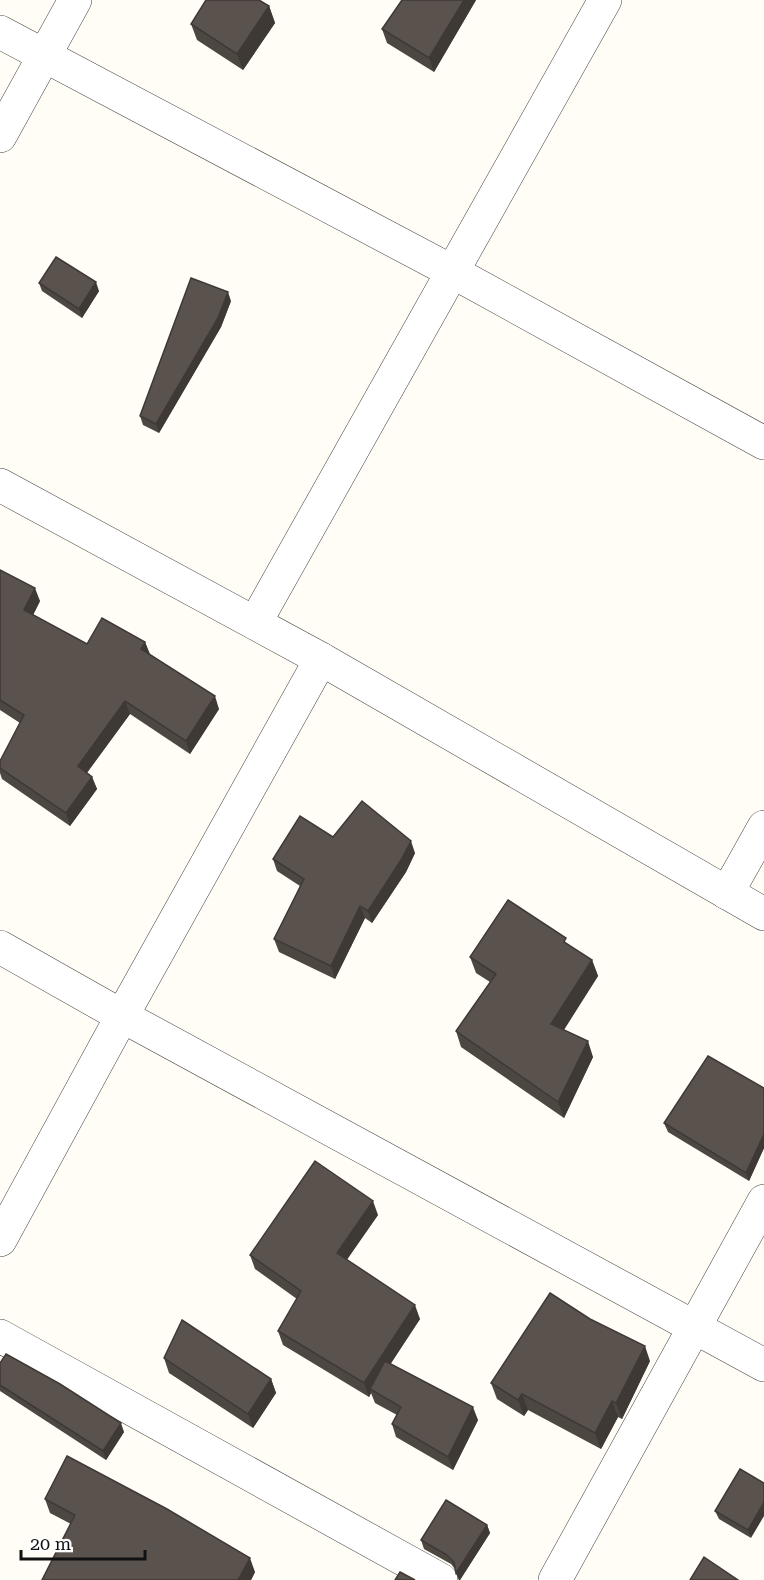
<svg xmlns="http://www.w3.org/2000/svg" width="764" height="1580" font-family="'Roboto Serif',serif">
	<style>
		.lines { fill: none; stroke-linecap: round; stroke-linejoin: round }
		.street-casing { stroke: #444; stroke-width: 34 }
		.street { stroke: #fff; stroke-width: 33 }
		.wall { fill: #4d4742 }
		.shaded-wall { fill: #3f3936 }
		.building { fill: #5a524d; stroke: #3f3936; stroke-width: 1.5 }
	</style>
	<rect width="100%" height="100%" fill="#fffdf5"/>
	<g class="lines">
		<g class="street-casing">
			<g id="street">
				<path d="M0,32L451,271L764,443"/>
				<path d="M0,136L75,0"/>
				<path d="M0,485L321,659L764,914"/>
				<path d="M255,623L605,0"/>
				<path d="M727,893L764,827"/>
				<path d="M0,947L122,1016L764,1365"/>
				<path d="M0,1240L122,1016L321,659"/>
				<path d="M0,1336L441,1580"/>
				<path d="M555,1580L764,1201"/>
			</g>
		</g>
		<use href="#street" class="street"/>
	</g>
	<g class="wall">
		<path d="M476,0L434,72L387,43L382,29Z"/>
		<path d="M269,6L275,23L243,70L197,40L191,24Z"/>
		<path d="M39,283L99,291L82,318L42,291Z"/>
		<path d="M231,301L221,327L159,433L143,425L140,416Z"/>
		<path d="M0,570L40,601L33,615L87,644L145,642L150,654L219,709L190,754L130,714L87,773L92,777L97,789L70,826L2,779L0,773V761L20,723L0,710Z"/>
		<path d="M333,837L415,853L406,872L372,923L365,918L335,979L279,952L274,939L300,886L277,871L273,859Z"/>
		<path d="M569,946L592,960L598,976L564,1030L593,1057L564,1118L461,1047L456,1031L490,982L476,973L470,957Z"/>
		<path d="M664,1123L764,1148L749,1181L668,1132Z"/>
		<path d="M378,1215L346,1260L420,1319L390,1364L478,1420L453,1470L396,1437L392,1424L397,1415L375,1403L371,1393L369,1397L283,1345L278,1331L297,1299L255,1269L250,1255Z"/>
		<path d="M164,1358L271,1379L276,1393L253,1428L169,1373Z"/>
		<path d="M650,1361L622,1419L618,1417L601,1449L528,1410L524,1416L497,1399L491,1383Z"/>
		<path d="M0,1363L124,1432L106,1460L0,1391Z"/>
		<path d="M740,1469L751,1538L719,1519L715,1511Z"/>
		<path d="M45,1499L255,1572L251,1580H42L71,1524L50,1513Z"/>
		<path d="M487,1525L490,1533L460,1580H459L455,1569L451,1564L424,1549L421,1540Z"/>
	</g>
	<g class="shaded-wall">
		<path d="M464,0H476L434,72L429,58Z"/>
		<path d="M269,6L275,23L243,70L237,54Z"/>
		<path d="M96,282L99,291L82,318L79,309Z"/>
		<path d="M228,292L231,301L221,327L159,433L156,424Z"/>
		<path d="M35,588L40,601L29,623L24,610Z"/>
		<path d="M145,642L150,655L141,649Z"/>
		<path d="M215,696L219,709L190,754L186,741Z"/>
		<path d="M125,701L130,714L82,779L78,766Z"/>
		<path d="M92,777L97,789L70,826L66,813Z"/>
		<path d="M411,841L415,853L406,872L372,923L368,911Z"/>
		<path d="M360,906L365,918L335,979L331,966Z"/>
		<path d="M592,960L598,976L557,1040L551,1024Z"/>
		<path d="M588,1041L593,1057L564,1118L558,1102Z"/>
		<path d="M764,1134V1148L749,1181L746,1173Z"/>
		<path d="M373,1201L378,1215L342,1267L337,1253Z"/>
		<path d="M415,1305L420,1319L373,1391L370,1389L371,1393L369,1397L364,1383Z"/>
		<path d="M645,1346L650,1361L622,1419L616,1403Z"/>
		<path d="M271,1379L276,1393L253,1428L248,1414Z"/>
		<path d="M522,1394L528,1410L524,1416L518,1400Z"/>
		<path d="M612,1401L618,1417L601,1449L595,1433Z"/>
		<path d="M473,1407L478,1420L453,1470L448,1457Z"/>
		<path d="M121,1423L124,1432L106,1460L103,1451Z"/>
		<path d="M764,1502V1516L751,1538L748,1530Z"/>
		<path d="M487,1525L490,1533L460,1580H459L456,1573Z"/>
		<path d="M250,1558L255,1572L251,1580H238Z"/>
	</g>
	<g class="building">
		<path d="M206,0H259L269,6L237,54L191,24Z"/>
		<path d="M402,0H464L429,58L382,29Z"/>
		<path d="M56,257L96,282L79,309L39,283Z"/>
		<path d="M191,278L228,292L218,318L156,424L140,416Z"/>
		<path d="M0,570L35,588L24,610L87,644L102,618L145,642L141,649L215,696L186,741L125,701L78,766L92,777L66,813L0,768V761L24,715L0,700Z"/>
		<path d="M362,801L411,841L401,860L368,911L360,906L331,966L274,939L304,879L273,859L300,816L333,837Z"/>
		<path d="M508,900L566,938L564,942L592,960L551,1024L588,1041L558,1102L456,1031L496,974L470,957Z"/>
		<path d="M708,1056L764,1088V1134L746,1173L664,1123Z"/>
		<path d="M315,1161L373,1201L337,1253L415,1305L364,1383L278,1331L301,1291L250,1255Z"/>
		<path d="M550,1293L590,1319L645,1346L616,1403L612,1401L595,1433L522,1394L518,1400L491,1383Z"/>
		<path d="M182,1320L271,1379L248,1414L164,1358Z"/>
		<path d="M6,1354L60,1384L121,1423L103,1451L0,1385V1363Z"/>
		<path d="M385,1361L473,1407L448,1457L392,1424L401,1407L370,1389Z"/>
		<path d="M67,1456L167,1509L250,1558L238,1580H42L75,1515L45,1499Z"/>
		<path d="M740,1469L764,1483V1502L748,1530L715,1511Z"/>
		<path d="M446,1500L487,1525L456,1573L454,1562L447,1555L421,1540Z"/>
		<path d="M704,1557L738,1580H690Z"/>
		<path d="M400,1572L415,1580H395Z"/>
	</g>
	<path d="M21 1550v9h124v-9" fill="none" stroke="#111111" stroke-width="3"/>
	<text x="30" y="1550" font-size="18" fill="#111111" stroke="#ffffff" stroke-width="4.5" paint-order="stroke">20 m</text>
</svg>
